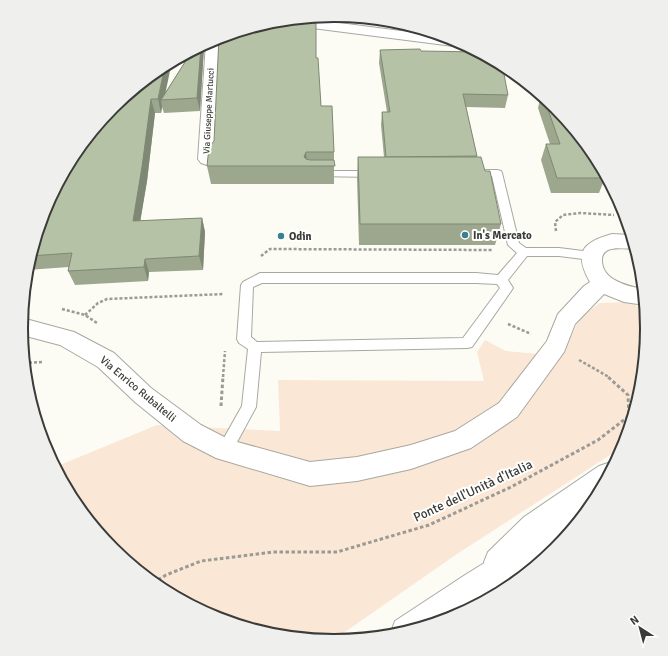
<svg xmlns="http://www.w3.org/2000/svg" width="668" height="656" font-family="Signika,sans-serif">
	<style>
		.green { fill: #fae7d6 }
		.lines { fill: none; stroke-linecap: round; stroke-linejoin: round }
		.lane-casing { stroke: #a8a8a2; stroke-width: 2 }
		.street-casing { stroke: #a8a8a2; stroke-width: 2 }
		.secondary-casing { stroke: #a8a8a2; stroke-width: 2 }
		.path-far1 { stroke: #9a9a96; stroke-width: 2.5; stroke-dasharray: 3 2; stroke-linecap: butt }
		.path { stroke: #9a9a96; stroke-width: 3; stroke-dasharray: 3.5 2.5; stroke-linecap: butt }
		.lane { fill: #fff; fill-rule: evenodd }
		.street { fill: #fff; fill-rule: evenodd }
		.secondary { fill: #fff; fill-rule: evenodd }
		.wall { fill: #9ca78e }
		.shaded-wall { fill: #7f8874 }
		.building { fill: #b5c2a5; stroke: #7f8874 }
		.poi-dot { fill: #3b808e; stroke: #fffffe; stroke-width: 1.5 }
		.labels { text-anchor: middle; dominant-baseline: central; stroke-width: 4; stroke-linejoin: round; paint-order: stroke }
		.far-street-label { font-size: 9px; fill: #3b3b39; stroke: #fffffe }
		.poi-label { font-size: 11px; font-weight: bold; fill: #3b3b39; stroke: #fffffe; text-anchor: start }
		.street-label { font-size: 11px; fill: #3b3b39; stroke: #fffffe }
		.near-street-label { font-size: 13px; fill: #3b3b39; stroke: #fffffe }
		.rim { fill: none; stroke: #3b3b39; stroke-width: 2 }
	</style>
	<rect width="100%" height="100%" fill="#fcfcf5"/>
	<path class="green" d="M630,302L645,310L647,328L641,389L624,446L457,554L332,641L273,635L214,617L160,588L113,549L74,502L55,467L157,425L280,431L278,380L484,381L477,352L485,340L506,351L561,356L581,316L600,303Z"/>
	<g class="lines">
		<g class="lane-casing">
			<g id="lane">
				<path d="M473,170H497L501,171L502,173L519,243L526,248H559L591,252L595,253L597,256L595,259L591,260L559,256H527L508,280L513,288L511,291L472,347L467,348L261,352L256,407L230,455L225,457L220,455L218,450L220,445L242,406L248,349L239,343L237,339L241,285L243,282L260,273H476L498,275L517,253L508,245L492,176L469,175L468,173L469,171ZM262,283H476L497,284L500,288L463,338L257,342L251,337L253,287Z"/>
				<path d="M317,171H374L378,172L379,174L378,176L374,177L313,176L312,174L313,172Z"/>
			</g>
		</g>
		<g class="street-casing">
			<g id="street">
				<path d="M301,18L447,37L467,46L461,47L281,24L276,23L275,21Z"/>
				<path d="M220,37L221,39L216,159L213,163L207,165L201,163L198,159L206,43Z"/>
				<path d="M612,234L631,235L635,248C626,250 617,246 608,250C604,252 602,255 602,259C601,280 627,286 643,289L645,305L624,302L604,294L575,324L564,352L517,417L471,448L411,469L357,481L310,486L216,458L183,441L135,402L98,367L60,345L22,335V318L74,332L114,353L151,388L201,425L230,440L310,462L357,457L411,445L455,431L499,403L547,341L558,314L584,286L590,282C573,252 583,242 612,234Z"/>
				<path d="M608,463L614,465L596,498L544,535L508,572L498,576L488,572L484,562L488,552L524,517L599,466Z"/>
			</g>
		</g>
		<g class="secondary-casing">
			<path id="secondary" d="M582,504L590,507L554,551L453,618L392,635L391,632L395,621L465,575L573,508Z"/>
		</g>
		<g class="path-far1">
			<path d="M556,231L555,222L563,215L580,213L614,215"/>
			<path d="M261,256L270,249L492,250"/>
			<path d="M62,309L85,315L97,323"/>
			<path d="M85,315L98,303L107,299L224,294"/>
			<path d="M508,324L531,334"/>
			<path d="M579,360L609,377"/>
			<path d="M24,363L44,362"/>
			<path d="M223,377L225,351"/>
		</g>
		<g class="path">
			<path d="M221,406L223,376"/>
			<path d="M153,583L166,575L201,561L273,552H337L429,525L511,487L598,440L629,416L628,395L607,376"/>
		</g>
		<use href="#lane" class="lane"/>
		<use href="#street" class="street"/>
		<use href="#secondary" class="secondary"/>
	</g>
	<g class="wall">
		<path d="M271,24L317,58L321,106L334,152V184H211L207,166L214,141Z"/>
		<path d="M204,44V47L200,111L164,113L162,107L161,113H155L147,181L140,221L202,218L205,232L203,270L149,272L148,281L75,285L68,271L69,267L27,270V267L45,208L113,107L165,93L192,51Z"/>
		<path d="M380,50L421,51L508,95L505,108L466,107L477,157L485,171L501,224L495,245H359L357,178L358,157H384L381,125L382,112H387L379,63Z"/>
		<path d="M541,95L555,107L594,154L604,172L603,173L605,178L599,193H551L541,160L546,144H550L538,108Z"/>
	</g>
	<g class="shaded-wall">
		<path d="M272,21L261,42L260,25Z"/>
		<path d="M204,44V47L200,111L197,98L201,46Z"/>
		<path d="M172,61L164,100H161L162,107L161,113L158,99L165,65Z"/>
		<path d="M151,99L155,113L147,181L138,235L133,221Z"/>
		<path d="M306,152L307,166L304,157Z"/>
		<path d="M202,218L205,232L203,270L199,256Z"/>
		<path d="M145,259L149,272L148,281L144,267Z"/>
	</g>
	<g class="building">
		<path d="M316,23V58H318L321,106H332L334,152H306L304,157L306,159L310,160H334L335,166H207L209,147L214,141L219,37L263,24Z"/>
		<path d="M201,46L197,98L161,100L192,51Z"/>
		<path d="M420,49L421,51L478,52L502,64L508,95L463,94L477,156L386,157L382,112H390L380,50Z"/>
		<path d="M165,65L158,99H151L142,167L133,221L202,218L199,256L145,259L144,267L68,271L72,253L30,256L45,208L74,154L113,107L160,68Z"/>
		<path d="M544,98L555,107L594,154L602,168L605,178H557L546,144H560Z"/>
		<path d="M358,157H481L485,171H490L501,224H360Z"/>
	</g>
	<g class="poi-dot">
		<circle cx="465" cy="235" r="4"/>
		<circle cx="281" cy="236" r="4"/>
	</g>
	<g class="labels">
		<g class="far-street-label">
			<text transform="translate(209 111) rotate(-87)">Via Giuseppe Martucci</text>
		</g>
		<g class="poi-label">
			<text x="473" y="235">In's Mercato</text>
			<text x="289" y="236">Odin</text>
		</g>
		<g class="street-label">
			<text transform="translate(138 389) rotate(40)">Via Enrico Rubaltelli</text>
		</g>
		<g class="near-street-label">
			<text transform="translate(473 491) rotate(-25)">Ponte dell'Unità d'Italia</text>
		</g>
	</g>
	<path d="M0 0H668V656H0ZM28 328a306 306 0 1 1 612 0a306 306 0 1 1-612 0Z" fill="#efefee" fill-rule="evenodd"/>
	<path class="rim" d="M28 328a306 306 0 1 1 612 0a306 306 0 1 1-612 0Z"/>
	<g transform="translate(640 628) rotate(324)" stroke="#fffffe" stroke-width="3" paint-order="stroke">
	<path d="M0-3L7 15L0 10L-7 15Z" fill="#3b3b39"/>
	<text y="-6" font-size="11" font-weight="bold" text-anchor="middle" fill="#3b3b39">N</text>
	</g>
</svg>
